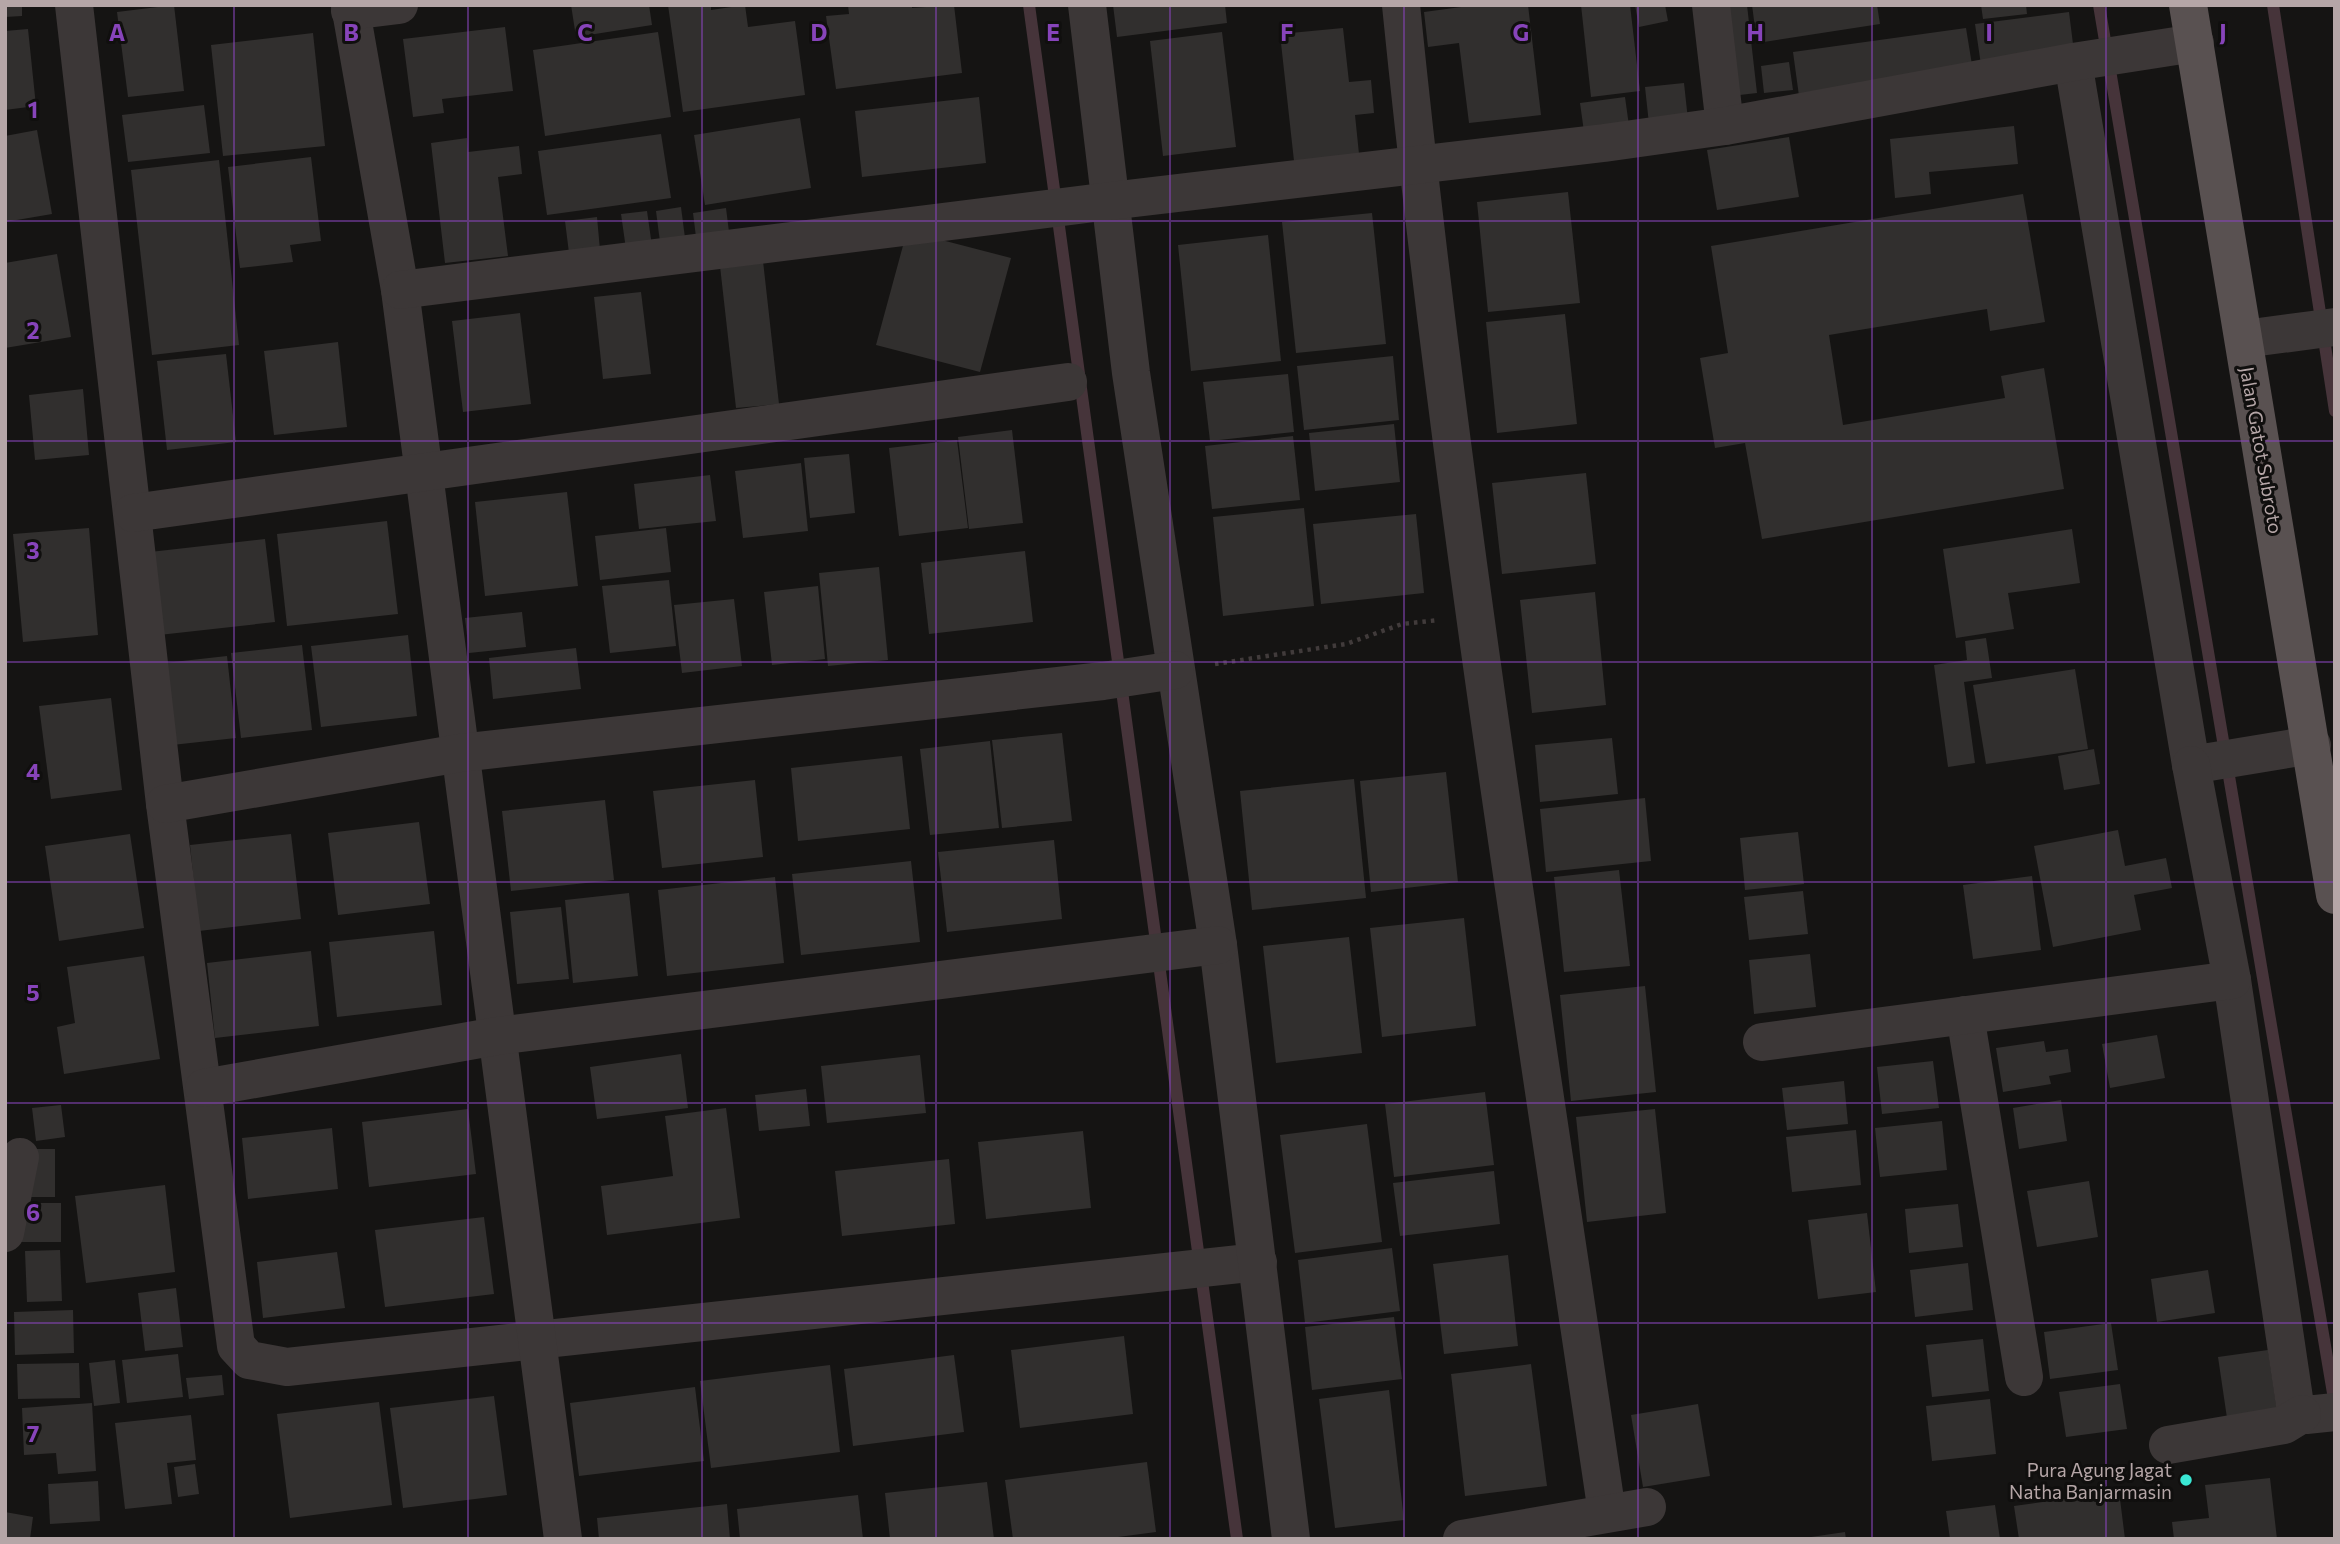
<svg xmlns="http://www.w3.org/2000/svg" width="2340" height="1544" font-family="Commissioner,sans-serif">
	<style>
		.lines { fill: none; stroke-linecap: round; stroke-linejoin: round }
		.stream { stroke: #46343a; stroke-width: 12 }
		.building { fill: #312f2e }
		.path { stroke: #413b3b; stroke-width: 4.5; stroke-dasharray: 3.5 5; stroke-linecap: butt }
		.minor { stroke: #3c3737; stroke-width: 38 }
		.major { stroke: #595151; stroke-width: 38 }
		.grid { fill: none; stroke: #8744ba; stroke-width: 2; stroke-opacity: 0.55 }
		.poi-dot { fill: #3ae7d4; stroke: #100f0e; stroke-width: 2.5 }
		.labels { text-anchor: middle; dominant-baseline: central; stroke-width: 6; stroke-linejoin: round; paint-order: stroke }
		.street-label { font-size: 19px; fill: #b5a6a7; stroke: #100f0e }
		.poi-label { font-size: 19px; fill: #b5a6a7; stroke: #100f0e; text-anchor: end }
		.grid-label { font-size: 23px; text-anchor: middle; font-weight: bold; fill: #8744ba; stroke: #100f0e; stroke-width: 6; stroke-linejoin: round; paint-order: stroke }
	</style>
	<rect width="100%" height="100%" fill="#151413"/>
	<g class="lines">
		<g class="stream">
			<path d="M1029,5L1237,1539"/>
			<path d="M2099,5L2335,1405"/>
			<path d="M2273,5L2335,411"/>
		</g>
	</g>
	<g class="building">
		<path d="M5,5H22V16L5,17Z"/>
		<path d="M174,5L184,91L128,97L117,12Z"/>
		<path d="M571,5H649L652,25L576,37Z"/>
		<path d="M668,5H711V10L745,5L748,27L795,21L805,95L683,112Z"/>
		<path d="M848,5H912V8L954,5L962,73L836,89L826,16L849,14Z"/>
		<path d="M1113,5H1225L1227,23L1117,37Z"/>
		<path d="M1476,5H1528L1541,115L1469,123L1459,43L1428,47L1424,12Z"/>
		<path d="M1581,5H1630L1640,91L1591,97Z"/>
		<path d="M1635,5H1665L1668,21L1639,27Z"/>
		<path d="M1721,5H1747L1757,93L1731,96Z"/>
		<path d="M1752,5H1877L1880,24L1757,43Z"/>
		<path d="M1981,5H2026L2027,14L1983,19Z"/>
		<path d="M2069,12L2075,60L1982,72L1975,24Z"/>
		<path d="M505,27L513,91L442,99L444,113L413,117L403,39Z"/>
		<path d="M1343,28L1349,82L1371,80L1374,113L1355,115L1359,154L1294,161L1280,34Z"/>
		<path d="M1966,28L1973,71L1799,96L1793,52Z"/>
		<path d="M28,29L36,106L5,110V31Z"/>
		<path d="M658,32L671,117L545,136L533,50Z"/>
		<path d="M1222,32L1236,147L1163,156L1150,41Z"/>
		<path d="M313,33L325,146L223,156L211,45Z"/>
		<path d="M1789,62L1793,90L1764,93L1761,66Z"/>
		<path d="M1684,83L1688,120L1649,124L1645,87Z"/>
		<path d="M979,97L986,163L862,177L855,111Z"/>
		<path d="M1625,97L1630,133L1585,139L1580,103Z"/>
		<path d="M204,105L210,153L128,162L122,115Z"/>
		<path d="M800,118L811,188L705,205L694,135Z"/>
		<path d="M2014,126L2018,164L1929,172L1931,194L1895,198L1890,139Z"/>
		<path d="M37,130L52,214L5,222V136Z"/>
		<path d="M661,134L671,198L547,215L538,151Z"/>
		<path d="M1789,137L1799,197L1717,210L1707,150Z"/>
		<path d="M467,138L468,152L519,146L522,174L498,177L508,256L445,263L431,143Z"/>
		<path d="M311,157L321,241L290,245L293,262L240,268L228,167Z"/>
		<path d="M219,160L239,345L152,355L131,170Z"/>
		<path d="M1568,192L1580,303L1488,312L1477,202Z"/>
		<path d="M2023,194L2045,322L1990,331L1987,309L1829,335L1843,425L2005,398L2001,376L2044,368L2064,489L1762,539L1745,443L1715,448L1700,358L1728,353L1711,246Z"/>
		<path d="M681,207L685,238L660,242L656,211Z"/>
		<path d="M726,208L730,240L697,245L693,213Z"/>
		<path d="M647,211L653,253L627,256L621,214Z"/>
		<path d="M1372,213L1386,344L1296,353L1282,222Z"/>
		<path d="M597,217L600,250L569,253L565,221Z"/>
		<path d="M907,231L1011,258L980,372L876,345Z"/>
		<path d="M1268,235L1281,361L1191,371L1178,245Z"/>
		<path d="M57,254L71,337L5,348V263Z"/>
		<path d="M763,261L779,404L736,408L720,266Z"/>
		<path d="M641,292L651,374L603,379L594,297Z"/>
		<path d="M520,313L531,404L463,412L452,321Z"/>
		<path d="M1565,314L1577,424L1497,433L1486,322Z"/>
		<path d="M338,342L347,427L274,435L264,351Z"/>
		<path d="M226,354L236,442L167,450L157,361Z"/>
		<path d="M1393,356L1399,420L1304,430L1297,366Z"/>
		<path d="M1288,374L1294,432L1210,441L1203,382Z"/>
		<path d="M83,389L89,455L35,460L29,395Z"/>
		<path d="M1394,424L1400,482L1315,491L1309,433Z"/>
		<path d="M1012,430L1023,523L969,529L958,437Z"/>
		<path d="M1293,436L1300,500L1212,509L1205,446Z"/>
		<path d="M957,440L968,528L899,536L889,448Z"/>
		<path d="M849,454L855,513L810,518L804,458Z"/>
		<path d="M801,463L808,531L743,538L735,471Z"/>
		<path d="M1586,473L1596,564L1502,574L1492,483Z"/>
		<path d="M710,475L716,521L639,529L634,484Z"/>
		<path d="M567,492L578,586L485,596L475,502Z"/>
		<path d="M1304,508L1314,606L1223,616L1213,517Z"/>
		<path d="M1416,514L1424,593L1321,604L1313,524Z"/>
		<path d="M387,521L398,614L287,626L277,534Z"/>
		<path d="M89,528L98,635L23,642L13,534Z"/>
		<path d="M666,528L671,572L600,580L595,536Z"/>
		<path d="M2072,529L2080,583L2008,593L2014,629L1956,638L1943,549Z"/>
		<path d="M265,539L275,622L159,635L150,552Z"/>
		<path d="M1025,551L1033,622L929,634L921,563Z"/>
		<path d="M879,567L888,660L828,666L819,573Z"/>
		<path d="M669,580L676,646L610,653L602,586Z"/>
		<path d="M818,586L825,659L772,665L764,592Z"/>
		<path d="M1595,592L1606,705L1532,713L1520,600Z"/>
		<path d="M734,599L742,666L682,673L674,605Z"/>
		<path d="M522,612L526,647L469,653L465,618Z"/>
		<path d="M408,635L417,716L321,727L311,646Z"/>
		<path d="M1986,638L1992,678L1964,682L1975,763L1948,767L1934,665L1967,660L1965,641Z"/>
		<path d="M302,645L312,730L241,738L231,653Z"/>
		<path d="M576,648L581,689L493,699L489,658Z"/>
		<path d="M227,656L236,738L172,745L164,663Z"/>
		<path d="M2075,669L2088,749L1986,764L1973,685Z"/>
		<path d="M111,698L122,790L51,799L39,706Z"/>
		<path d="M1062,733L1072,821L1002,828L992,740Z"/>
		<path d="M1612,738L1618,794L1540,802L1535,745Z"/>
		<path d="M990,741L999,828L930,835L920,749Z"/>
		<path d="M2094,749L2100,784L2064,790L2058,756Z"/>
		<path d="M902,756L910,829L798,841L791,768Z"/>
		<path d="M1446,772L1458,882L1371,892L1360,781Z"/>
		<path d="M1354,779L1366,898L1252,910L1240,791Z"/>
		<path d="M755,780L763,857L662,868L653,791Z"/>
		<path d="M1645,798L1651,861L1546,872L1540,809Z"/>
		<path d="M605,800L614,880L511,891L502,811Z"/>
		<path d="M419,822L430,904L338,915L328,833Z"/>
		<path d="M2118,830L2125,866L2166,858L2172,888L2134,895L2141,930L2053,947L2034,846Z"/>
		<path d="M1798,832L1804,884L1745,890L1740,838Z"/>
		<path d="M130,834L144,928L59,941L45,846Z"/>
		<path d="M291,834L301,919L199,931L190,845Z"/>
		<path d="M1054,840L1062,919L947,932L938,852Z"/>
		<path d="M911,861L920,942L801,955L792,874Z"/>
		<path d="M1619,870L1630,966L1564,972L1554,877Z"/>
		<path d="M2032,876L2041,950L1973,959L1963,885Z"/>
		<path d="M775,877L784,963L667,976L658,890Z"/>
		<path d="M1803,891L1808,934L1749,940L1744,897Z"/>
		<path d="M629,893L638,976L573,983L565,900Z"/>
		<path d="M561,907L569,979L517,984L510,912Z"/>
		<path d="M1464,918L1476,1026L1382,1037L1370,928Z"/>
		<path d="M434,931L442,1005L337,1017L329,942Z"/>
		<path d="M1349,937L1362,1053L1276,1063L1263,946Z"/>
		<path d="M311,951L319,1026L215,1038L207,963Z"/>
		<path d="M1810,954L1816,1007L1754,1014L1749,960Z"/>
		<path d="M144,956L160,1059L64,1074L57,1027L75,1023L67,967Z"/>
		<path d="M1645,986L1656,1092L1571,1101L1560,995Z"/>
		<path d="M2157,1035L2165,1078L2110,1088L2102,1044Z"/>
		<path d="M2044,1041L2046,1052L2068,1049L2071,1072L2049,1076L2051,1084L2003,1092L1996,1048Z"/>
		<path d="M681,1054L688,1108L597,1119L590,1067Z"/>
		<path d="M920,1055L926,1113L827,1123L821,1066Z"/>
		<path d="M1933,1061L1939,1108L1882,1114L1877,1067Z"/>
		<path d="M1844,1081L1848,1124L1787,1130L1782,1088Z"/>
		<path d="M806,1089L810,1126L759,1131L755,1095Z"/>
		<path d="M1485,1092L1494,1165L1394,1177L1385,1104Z"/>
		<path d="M2061,1100L2067,1141L2019,1149L2013,1108Z"/>
		<path d="M61,1105L65,1137L36,1141L32,1108Z"/>
		<path d="M726,1108L740,1218L607,1235L601,1186L673,1176L665,1116Z"/>
		<path d="M468,1109L476,1174L369,1187L362,1122Z"/>
		<path d="M1655,1109L1666,1213L1587,1222L1576,1117Z"/>
		<path d="M1942,1121L1947,1170L1880,1177L1875,1128Z"/>
		<path d="M1367,1124L1382,1242L1295,1253L1280,1135Z"/>
		<path d="M332,1128L338,1189L248,1199L242,1138Z"/>
		<path d="M1856,1130L1861,1185L1792,1192L1786,1137Z"/>
		<path d="M1083,1131L1091,1208L986,1219L978,1142Z"/>
		<rect x="24" y="1149" width="31" height="48"/>
		<path d="M949,1159L955,1224L842,1236L835,1171Z"/>
		<path d="M1494,1171L1500,1224L1400,1236L1393,1183Z"/>
		<path d="M2089,1181L2098,1237L2037,1247L2027,1191Z"/>
		<path d="M165,1185L175,1272L86,1283L75,1196Z"/>
		<path d="M17,1203H61V1242H18Z"/>
		<path d="M1958,1204L1963,1247L1909,1253L1905,1209Z"/>
		<path d="M1867,1213L1876,1292L1818,1299L1808,1220Z"/>
		<path d="M484,1217L494,1294L385,1307L375,1230Z"/>
		<path d="M1392,1248L1400,1311L1305,1323L1298,1260Z"/>
		<path d="M60,1250L62,1301L27,1302L25,1251Z"/>
		<path d="M337,1252L345,1308L263,1318L257,1262Z"/>
		<path d="M1508,1255L1518,1346L1444,1354L1433,1264Z"/>
		<path d="M1968,1263L1973,1310L1915,1317L1910,1270Z"/>
		<path d="M2208,1270L2215,1313L2157,1322L2151,1279Z"/>
		<path d="M176,1288L183,1347L145,1351L138,1293Z"/>
		<path d="M73,1310L74,1353L15,1355L14,1312Z"/>
		<path d="M1394,1317L1402,1379L1312,1390L1305,1327Z"/>
		<path d="M2111,1323L2118,1370L2050,1379L2044,1332Z"/>
		<path d="M1124,1336L1133,1414L1020,1428L1011,1350Z"/>
		<path d="M1983,1339L1989,1391L1932,1397L1926,1345Z"/>
		<path d="M2268,1350L2277,1411L2227,1418L2218,1357Z"/>
		<path d="M178,1354L183,1397L127,1403L122,1360Z"/>
		<path d="M954,1355L964,1432L853,1446L844,1369Z"/>
		<path d="M115,1360L120,1403L94,1406L89,1363Z"/>
		<path d="M79,1363L80,1398L18,1399L17,1364Z"/>
		<path d="M1531,1364L1547,1486L1465,1496L1451,1374Z"/>
		<path d="M830,1365L840,1452L711,1468L700,1381Z"/>
		<path d="M222,1375L224,1395L189,1399L186,1378Z"/>
		<path d="M2120,1384L2127,1429L2066,1437L2059,1392Z"/>
		<path d="M695,1387L704,1461L579,1476L570,1403Z"/>
		<path d="M1389,1390L1404,1520L1335,1528L1319,1399Z"/>
		<path d="M494,1396L507,1495L403,1508L390,1408Z"/>
		<path d="M1990,1399L1996,1454L1932,1461L1926,1406Z"/>
		<path d="M379,1402L392,1505L290,1518L277,1414Z"/>
		<path d="M92,1403L96,1471L58,1474L56,1453L24,1455L22,1408Z"/>
		<path d="M1698,1404L1710,1476L1643,1487L1631,1415Z"/>
		<path d="M191,1415L196,1460L167,1463L172,1504L125,1509L115,1423Z"/>
		<path d="M1147,1462L1156,1532L1103,1539H1013L1005,1480Z"/>
		<path d="M195,1464L199,1494L178,1497L174,1467Z"/>
		<path d="M2270,1478L2277,1539H2174L2172,1522L2209,1518L2205,1485Z"/>
		<path d="M98,1481L100,1521L50,1524L48,1484Z"/>
		<path d="M987,1482L994,1539H890L885,1493Z"/>
		<path d="M2119,1491L2125,1539H2019L2014,1506Z"/>
		<path d="M858,1495L863,1539H740L737,1509Z"/>
		<path d="M727,1504L730,1539H599L597,1518Z"/>
		<path d="M1995,1505L2000,1539H1950L1946,1511Z"/>
		<path d="M5,1512L33,1517L30,1539H5Z"/>
		<path d="M1845,1532L1846,1539H1811V1537Z"/>
	</g>
	<g class="lines">
		<path class="path" d="M1215,664L1346,644L1402,624L1439,620"/>
		<g class="minor">
			<path d="M74,5L165,804L236,1346L249,1360L287,1367L1258,1262"/>
			<path d="M350,5L400,290L563,1539"/>
			<path d="M1087,5L1131,373L1218,945L1291,1539"/>
			<path d="M1401,5C1452,510 1533,1011 1607,1513"/>
			<path d="M1711,5L1725,126"/>
			<path d="M350,11L399,5"/>
			<path d="M2073,62L2191,765L2312,745"/>
			<path d="M400,290L1110,201L1604,143L1725,126L2073,62L2195,43"/>
			<path d="M2244,339L2335,327"/>
			<path d="M133,513L1068,382"/>
			<path d="M165,804L460,753L1103,681L1175,670"/>
			<path d="M2232,980L2295,1405L2306,1415L2335,1412"/>
			<path d="M1965,1015L2024,1377"/>
			<path d="M1762,1042L2232,980L2191,765"/>
			<path d="M204,1088L497,1036L1218,945"/>
			<path d="M5,1233L20,1157"/>
			<path d="M2168,1445L2284,1425L2302,1414"/>
			<path d="M1462,1539L1647,1507"/>
		</g>
		<path class="major" d="M2188,5L2335,895"/>
	</g>
	<path class="grid" d="M234,5V1539M468,5V1539M702,5V1539M936,5V1539M1170,5V1539M1404,5V1539M1638,5V1539M1872,5V1539M2106,5V1539M5,221H2335M5,441H2335M5,662H2335M5,882H2335M5,1103H2335M5,1323H2335"/>
	<circle class="poi-dot" cx="2186" cy="1480" r="7"/>
	<g class="labels">
		<g class="street-label">
			<text transform="translate(2262 450) rotate(80)">Jalan Gatot Subroto</text>
		</g>
		<g class="poi-label">
			<text x="2172" y="1469">Pura Agung Jagat<tspan x="2172" dy="22">Natha Banjarmasin</tspan></text>
		</g>
	</g>
	<g class="grid-label">
		<text x="117" y="41">A</text>
		<text x="351" y="41">B</text>
		<text x="585" y="41">C</text>
		<text x="819" y="41">D</text>
		<text x="1053" y="41">E</text>
		<text x="1287" y="41">F</text>
		<text x="1521" y="41">G</text>
		<text x="1755" y="41">H</text>
		<text x="1989" y="41">I</text>
		<text x="2223" y="41">J</text>
		<text x="33" y="118">1</text>
		<text x="33" y="339">2</text>
		<text x="33" y="559">3</text>
		<text x="33" y="780">4</text>
		<text x="33" y="1001">5</text>
		<text x="33" y="1221">6</text>
		<text x="33" y="1442">7</text>
	</g>
	<rect width="2340" height="1544" fill="none" stroke="#b5a6a7" stroke-width="14"/>
</svg>
